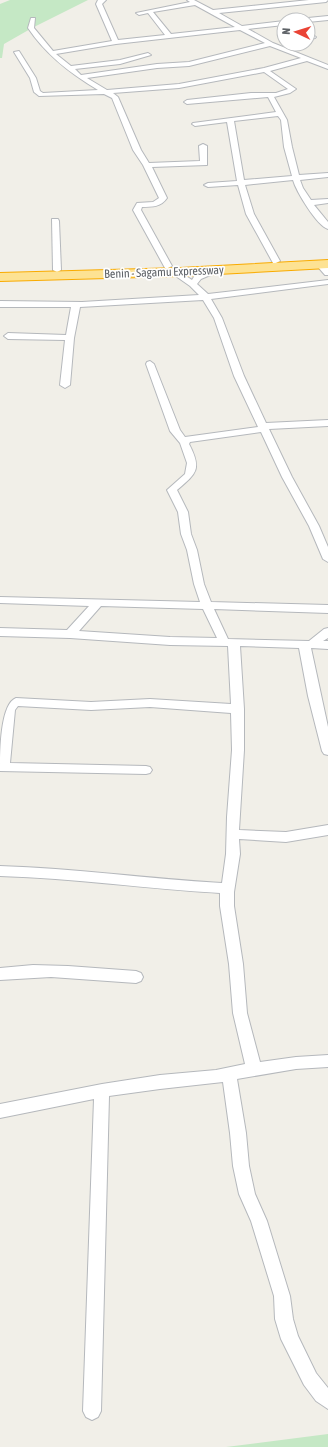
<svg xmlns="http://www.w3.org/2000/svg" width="328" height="1447" font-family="'Asap Condensed',sans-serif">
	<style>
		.green { fill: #c5e8c5 }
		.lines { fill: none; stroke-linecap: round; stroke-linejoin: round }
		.minor-casing { stroke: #b5b8bc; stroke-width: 2 }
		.highway-casing { stroke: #f9ab00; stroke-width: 2 }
		.minor { fill: #fff; fill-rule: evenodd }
		.highway { fill: #fde293; fill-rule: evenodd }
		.labels { text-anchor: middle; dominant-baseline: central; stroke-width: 3.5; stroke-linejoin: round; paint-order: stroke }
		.far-street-label { font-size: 12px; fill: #5f6368; stroke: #fff }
	</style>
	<rect width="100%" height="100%" fill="#f1efe8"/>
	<g class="green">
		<path d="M10,0H88L32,28L4,44L2,58H0V4Z"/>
		<path d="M328,1434V1447H226Z"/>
	</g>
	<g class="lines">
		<g class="minor-casing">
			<g id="minor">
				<path d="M98,0H106L102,4L118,40L165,35L148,13L139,15L136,13L190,2L187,0H194L213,10L309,0H328L326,2L219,13L242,26L284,21V25L248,29L273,43L328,65V69L307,61L270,71L296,89L290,93L274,97L287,120L292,147L299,175L328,173V177L300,180L303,188L311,200L328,199V203L314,205L328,222V229C317,226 296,191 293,180L245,185L254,214L280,261L276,263H273L246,214L238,185L208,187L204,185L208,183L237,181L227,122L195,126L192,124L193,123L276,112L268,97L187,104L184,102L187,100L251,93H276L288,89L264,72L179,88L113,93L118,97L141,150L149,163L200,161L199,146L203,144L207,146V165L152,167L167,198C161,207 152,207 142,207L141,210L172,266L168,268H165L133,210L137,203L153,202L159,198L143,165L133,150L112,98L104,94L39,96L34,92L30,78L14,52L19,51L36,78L40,91L43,93L98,90C71,74 46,55 28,28L31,18H35L34,28L53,51L112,41L96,4ZM195,5L235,27L171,34L153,12ZM240,30L265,43L189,62L157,64L81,75L75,69L120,64L151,55L148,53L120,60L71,66L56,54L116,44ZM270,46L301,58L264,68L179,84L107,90L87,78L157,68L189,66ZM278,116L281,120L284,147L292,176L244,180L234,121Z"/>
				<path d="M328,16V20L308,22V20H305L308,18Z"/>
				<path d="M313,35L316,37L315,38L308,40V36Z"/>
				<path d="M52,219H58L59,221L61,270L57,272L53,270Z"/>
				<path d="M318,263H324L328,268V275H325L318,267Z"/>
				<path d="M215,268H218L222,270L201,279L197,284L208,294L328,280V284L211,299L222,318L244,376L266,423L328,420V426L269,429L292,477L319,526L328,547V562L323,559L309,526L282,477L261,432L190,442L189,444C202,469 197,473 177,490L188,512L191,534L197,550L204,584L211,602L328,605V613L214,609L228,639L309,641L324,629L328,628V638L323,641H328V649L311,648L328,727V755L324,754L322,751L308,696L299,648L240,646L244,709V750L239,830L286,832L328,825V835L286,842L239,839L240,854L234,892V906L243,964L247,1013L260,1062L296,1057L328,1055V1067L296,1069L237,1079L246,1133L249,1166L255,1194L267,1221L290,1296L293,1319L298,1336L316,1373L328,1388V1409L316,1401L304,1385L281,1339L275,1319L274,1296L251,1221L239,1194L233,1166L230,1133L223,1082L160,1089L109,1096L101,1411L98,1417L92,1420L86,1417L83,1411L94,1099L0,1118V1104L102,1084L160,1075L216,1070L245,1064L233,1013L229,964L220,906V893C147,889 74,878 0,876V866C74,868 148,879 222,883L226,854L227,817L232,750L231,713L150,707L91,710L18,706L15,710L10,763L146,766L150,767L152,770L150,773L146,774L0,771C0,753 0,704 16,698L91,702L150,699L231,704L228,646L170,645L70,638L0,636V628L67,630L89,606L0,603V597L200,602L194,584L187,550L181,534L178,512L167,490L185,474L187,463L180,443L170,431L146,364L147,362L150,361L154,364L180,430L185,437L258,427L234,376L214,318L203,300L80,307L74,338L70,385L65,388L60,385L65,340L8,339L4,336L8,333L66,335L71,307H0V301L82,302L199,295L190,286L170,272L171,270H177L192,280L195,275ZM101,606L203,609L217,638L170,637L79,631Z"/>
				<path d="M33,965L68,966L136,971L141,973L143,977L141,981L136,983L51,977L0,980V968Z"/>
			</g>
		</g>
		<g class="highway-casing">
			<path id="highway" d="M328,260V268L180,276L0,281V273L180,268Z"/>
		</g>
		<use href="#minor" class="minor"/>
		<use href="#highway" class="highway"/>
	</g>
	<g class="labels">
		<g class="far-street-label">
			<text transform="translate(164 272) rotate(-2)">Benin - Sagamu Expressway</text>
		</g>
	</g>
	<g transform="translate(296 32) rotate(274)"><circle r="19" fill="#ffffff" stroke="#bfc1c3"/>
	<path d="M0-3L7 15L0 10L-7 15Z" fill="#ea4335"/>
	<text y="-6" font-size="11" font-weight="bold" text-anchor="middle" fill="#5f6368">N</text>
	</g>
</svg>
